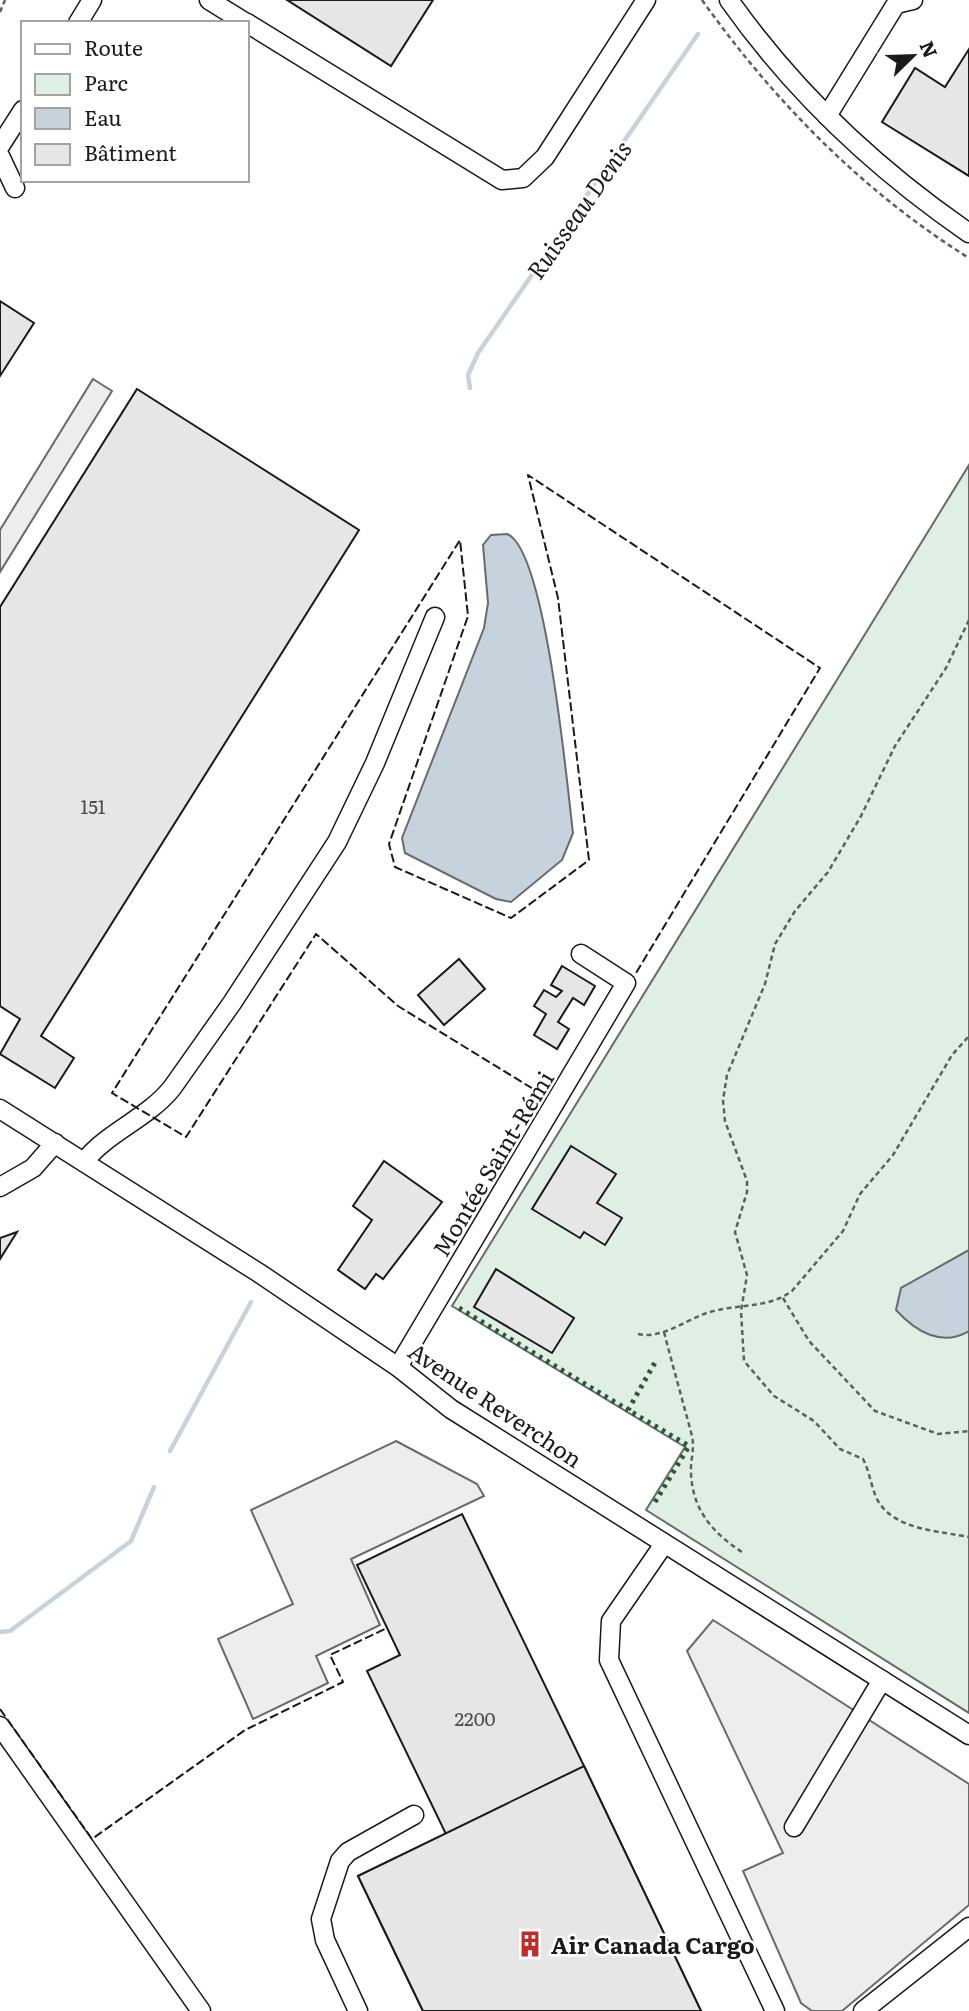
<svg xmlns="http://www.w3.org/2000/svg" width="969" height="2011" font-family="Literata,serif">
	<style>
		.green { fill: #e0efe3; stroke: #6a6a6a; stroke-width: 2 }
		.parking { fill: #ededed; stroke: #6a6a6a; stroke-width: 2 }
		.water { fill: #c6d2dc; stroke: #6a6a6a; stroke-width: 2 }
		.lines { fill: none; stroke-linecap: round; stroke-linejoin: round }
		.stream { stroke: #c6d2dc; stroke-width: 4.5 }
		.building { fill: #e6e6e6; stroke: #1a1a1a; stroke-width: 2 }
		.minor-casing { stroke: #1a1a1a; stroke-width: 21 }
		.path { stroke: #5f5f5f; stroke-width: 2.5; stroke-dasharray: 5 3.5; stroke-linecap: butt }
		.minor { stroke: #fff; stroke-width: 18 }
		.hedge { stroke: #2b5a34; stroke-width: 5; stroke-dasharray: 3.5 5; stroke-linecap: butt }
		.fence { stroke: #1a1a1a; stroke-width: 2; stroke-dasharray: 9 3.5; stroke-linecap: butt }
		.labels { text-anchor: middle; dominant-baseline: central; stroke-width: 5; stroke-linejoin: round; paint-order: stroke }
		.number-label { font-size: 19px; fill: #4d4d4d }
		.street-label { font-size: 23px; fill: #1a1a1a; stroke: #fff }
		.poi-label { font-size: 23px; font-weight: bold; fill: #1a1a1a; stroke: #fff; text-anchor: start }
		.water-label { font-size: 24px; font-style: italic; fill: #1a1a1a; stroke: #fff }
	</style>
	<rect width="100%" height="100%" fill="#fff"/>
	<path class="green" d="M969,465V1713L646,1510L685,1447L452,1306Z"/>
	<g class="parking">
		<path d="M93,379L112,391L0,572V530Z"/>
		<path d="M396,1441L477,1484L484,1496L351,1559L380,1625L316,1656L328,1683L253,1719L218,1639L293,1604L251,1510Z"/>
		<path d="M713,1620L969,1784V1905L842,2011H812L801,2003L743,1871L783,1853L687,1651Z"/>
	</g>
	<g class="water">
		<path d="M507,534C546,549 567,785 573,833L562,860L511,902L496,899L405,853L402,838L484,628L488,603L483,545L491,535Z"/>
		<path d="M969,1250V1331C942,1347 916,1332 896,1310L901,1288Z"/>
	</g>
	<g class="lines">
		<g class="stream">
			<path d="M470,388L468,375L478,353L698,34"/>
			<path d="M170,1451L251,1302"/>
			<path d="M0,1632L10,1631L131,1541L154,1487"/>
		</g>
	</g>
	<g class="building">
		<path d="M287,0H433L391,66Z"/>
		<path d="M969,49V176L882,122L915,68L945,87Z"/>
		<path d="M0,301L34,323L0,376Z"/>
		<path d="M137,389L359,530L41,1036L74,1058L55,1088L0,1054L20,1019L0,1006V607Z"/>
		<path d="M459,959L485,989L444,1025L418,995Z"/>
		<path d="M562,966L595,986L584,1005L573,998L558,1022L569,1029L557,1049L534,1035L546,1014L534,1006L544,990L556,997L562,991L551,985Z"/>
		<path d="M571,1146L616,1174L597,1203L622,1218L605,1245L584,1232L580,1238L532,1209Z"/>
		<path d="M384,1161L442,1202L383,1279L376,1274L365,1289L338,1270L372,1220L353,1206Z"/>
		<path d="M17,1232L0,1259V1238Z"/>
		<path d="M496,1269L574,1318L552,1353L474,1307Z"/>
		<path d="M462,1514L584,1766L701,2011H423L358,1876L446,1834L367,1671L400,1655L357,1565Z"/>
		<path d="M584,1766L701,2011H423L358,1876Z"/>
	</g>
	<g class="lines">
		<g class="minor-casing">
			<g id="minor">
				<path d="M209,0L246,23"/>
				<path d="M729,0C794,92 876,169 969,233"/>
				<path d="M78,23L92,0"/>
				<path d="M247,23L502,180L523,178L545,157L646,0"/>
				<path d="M827,116L896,4L913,0"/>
				<path d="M0,146L23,110"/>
				<path d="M0,156L15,188"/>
				<path d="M0,1109L259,1273L398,1367L451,1409L969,1735"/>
				<path d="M84,1162C107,1132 147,1119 172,1088L232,1003L337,842L375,763L435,617"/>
				<path d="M0,1187L33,1168L55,1143"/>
				<path d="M398,1367L626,983L581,954"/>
				<path d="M664,1544L611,1621L609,1660L775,2011"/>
				<path d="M0,1726L201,2011"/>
				<path d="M794,1827L882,1680"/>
				<path d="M358,2011L325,1940L321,1919L340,1861L348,1852L414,1815"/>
				<path d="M863,2011L969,1927"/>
			</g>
		</g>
		<g class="path">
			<path d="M702,0C774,101 863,192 969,258"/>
			<path d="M0,12L5,0"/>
			<path d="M969,620L946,668L895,746L861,816L828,872L795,911L775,944L765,984L727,1075L723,1100L725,1121L747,1181V1192L735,1232L747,1275L741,1311L744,1361L774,1396L814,1421L840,1449L863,1459C870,1472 871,1488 878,1501C895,1530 939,1531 969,1537"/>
			<path d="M783,1298L809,1341L875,1411L938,1434L969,1431"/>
			<path d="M664,1332C673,1367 683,1402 692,1436C695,1449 690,1461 691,1474C693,1511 713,1533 742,1552"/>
			<path d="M638,1334C661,1339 683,1322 704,1314C732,1303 767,1310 792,1291L843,1231L860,1194L893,1155L952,1055L969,1036"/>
		</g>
		<use href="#minor" class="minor"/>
		<g class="hedge">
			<path d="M459,1308L628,1410"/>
			<path d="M655,1502L689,1446L628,1410L657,1359"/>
		</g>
		<g class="fence">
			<path d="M543,1095L398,1006L316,934L186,1137L112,1093L460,540L468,616L389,844L395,867L511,918L589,860L558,598L528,475L820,668L636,973"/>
			<path d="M0,1709L92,1839L245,1730L343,1682L330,1655L387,1628"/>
		</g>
	</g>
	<defs>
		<g id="building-bare" transform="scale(2.1)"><path d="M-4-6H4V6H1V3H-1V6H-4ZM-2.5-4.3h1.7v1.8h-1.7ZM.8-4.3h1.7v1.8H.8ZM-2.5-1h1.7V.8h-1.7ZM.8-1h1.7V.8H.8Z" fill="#c62828" stroke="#fff" stroke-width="2.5" paint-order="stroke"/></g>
	</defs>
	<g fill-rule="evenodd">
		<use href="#building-bare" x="530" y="1944"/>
	</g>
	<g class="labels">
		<g class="number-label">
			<text x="93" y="806">151</text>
			<text x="475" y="1718">2200</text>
		</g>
		<g class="street-label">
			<text transform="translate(492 1163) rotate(-59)">Montée Saint-Rémi</text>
			<text transform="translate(496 1404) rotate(34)">Avenue Reverchon</text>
		</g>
		<g class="poi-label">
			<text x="551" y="1944">Air Canada Cargo</text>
		</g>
		<g class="water-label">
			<text transform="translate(578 209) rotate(-55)">Ruisseau Denis</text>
		</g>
	</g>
	<rect x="21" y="21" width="228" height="161" fill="#ffffff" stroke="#a3a3a3" stroke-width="2"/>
	<rect x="35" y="44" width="35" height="10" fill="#ffffff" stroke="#a3a3a3" stroke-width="2"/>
	<text x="84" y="56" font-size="21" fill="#1a1a1a">Route</text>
	<rect x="35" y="74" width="35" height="21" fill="#e0efe3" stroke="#a3a3a3" stroke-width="2"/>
	<text x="84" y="91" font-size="21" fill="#1a1a1a">Parc</text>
	<rect x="35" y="108" width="35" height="21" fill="#c6d2dc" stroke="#a3a3a3" stroke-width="2"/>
	<text x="84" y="126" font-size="21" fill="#1a1a1a">Eau</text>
	<rect x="35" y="144" width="35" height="21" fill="#e6e6e6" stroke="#a3a3a3" stroke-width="2"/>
	<text x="84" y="161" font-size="21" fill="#1a1a1a">Bâtiment</text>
	<g transform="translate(913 56) rotate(67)" stroke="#ffffff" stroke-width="5" paint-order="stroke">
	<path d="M0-5L12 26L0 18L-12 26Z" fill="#1a1a1a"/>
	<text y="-10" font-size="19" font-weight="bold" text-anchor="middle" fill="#1a1a1a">N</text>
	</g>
</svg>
